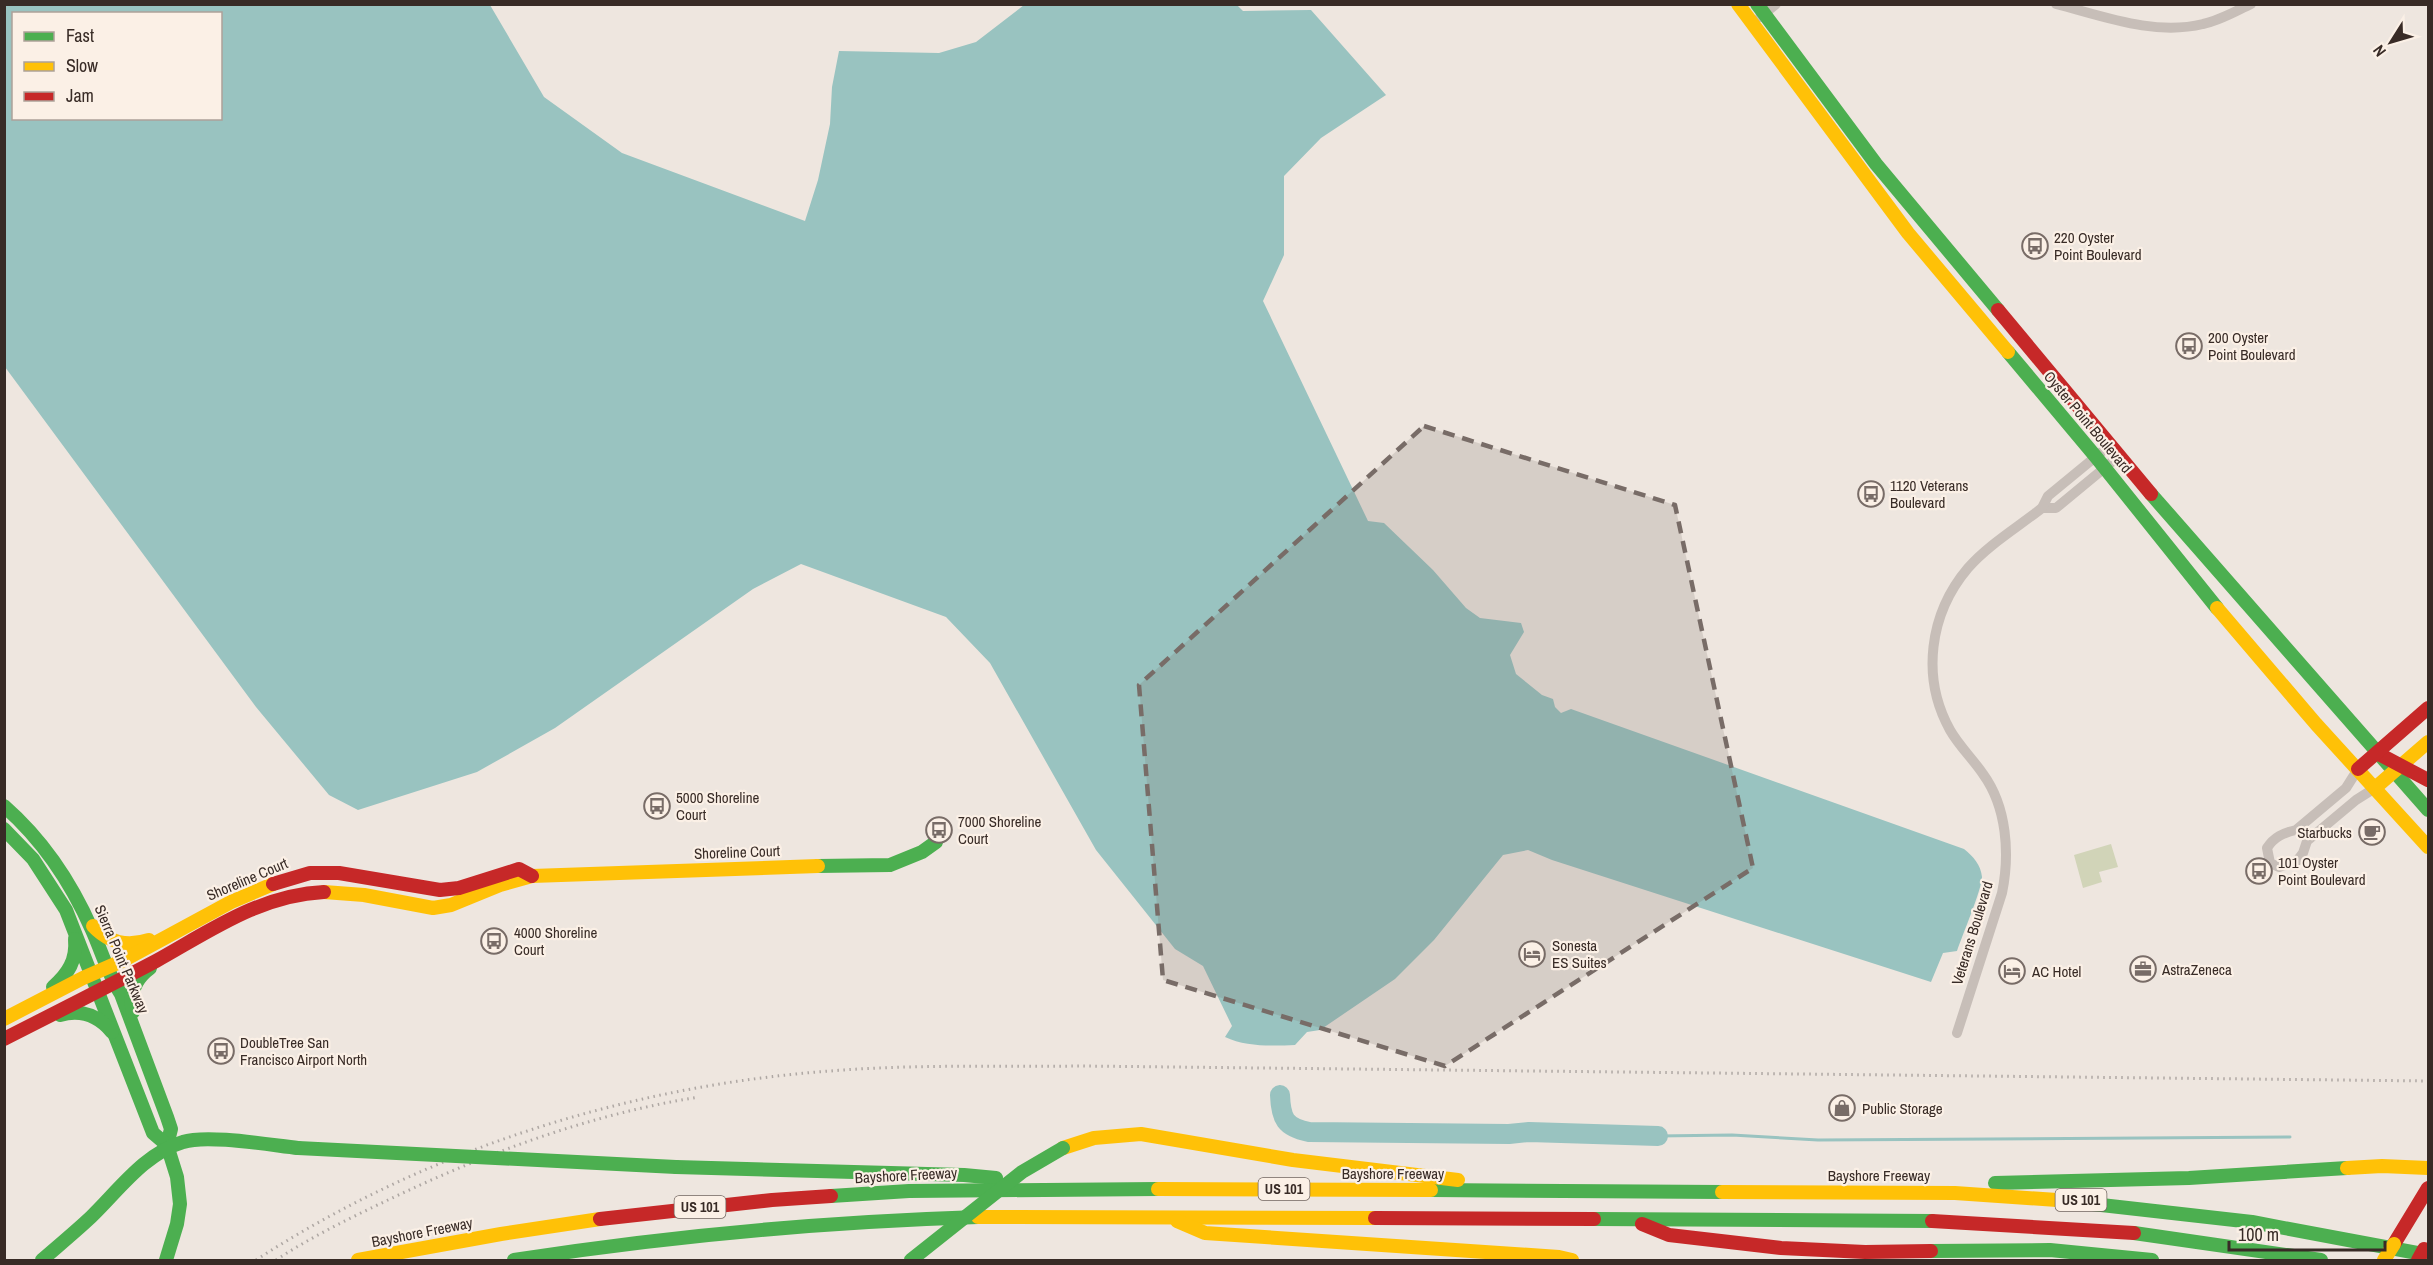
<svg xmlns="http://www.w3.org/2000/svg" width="2433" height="1265" font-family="'Archivo Narrow',sans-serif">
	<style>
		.green { fill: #d1d4b8 }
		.water { fill: #99c3c0; fill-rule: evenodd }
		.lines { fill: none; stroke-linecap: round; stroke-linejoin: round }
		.stream { stroke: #99c3c0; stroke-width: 3 }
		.river { stroke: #99c3c0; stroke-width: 20 }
		.street { stroke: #c7beb8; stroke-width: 10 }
		.fast { stroke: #4caf50; stroke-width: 14 }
		.slow { stroke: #ffc107; stroke-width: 14 }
		.jam { stroke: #c62828; stroke-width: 14 }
		.rail { stroke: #aea7a3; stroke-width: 3; stroke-dasharray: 1.5 4.5; stroke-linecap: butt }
		.fast-bridge { stroke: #4caf50; stroke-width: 14 }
		.slow-bridge { stroke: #ffc107; stroke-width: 14 }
		.jam-bridge { stroke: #c62828; stroke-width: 14 }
		.marked { fill: #786c67; fill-opacity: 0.2; stroke: #786c67; stroke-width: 4.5; stroke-dasharray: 12 8; stroke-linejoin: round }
		.labels { text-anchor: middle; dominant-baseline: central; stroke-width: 4.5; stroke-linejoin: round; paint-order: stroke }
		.shield { fill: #fbf0e6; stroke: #726660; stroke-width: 1.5 }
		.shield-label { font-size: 14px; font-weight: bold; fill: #382b26 }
		.poi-label { font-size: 15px; fill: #382b26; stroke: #fbf0e6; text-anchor: start }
		.street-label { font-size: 15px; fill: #382b26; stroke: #fbf0e6 }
	</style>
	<rect width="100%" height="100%" fill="#eee6df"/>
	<path class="green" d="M2111,844L2118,867L2099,872L2102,882L2083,888L2074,855Z"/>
	<path class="water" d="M1236,4L1243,11L1311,10L1386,95L1321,138L1284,176V255L1263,301L1368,521L1384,523L1433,570L1466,608L1480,618L1521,623L1524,632L1510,655L1516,674L1542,695L1553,699L1555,707L1561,713L1571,709L1964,849C1973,856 1981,865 1982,877C1982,889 1962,936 1957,951L1943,953L1931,982L1552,860L1528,850L1503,855L1434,940L1395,979L1320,1030L1307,1032L1295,1045C1272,1046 1246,1047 1225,1037L1232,1026L1203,966L1175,949L1096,850L990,663L946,617L801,564L753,589L555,728L477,772L358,810L329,795L256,707L5,367V5H490L544,97L622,153L805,221L818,180L830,124L832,87L839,51L939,53L976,42L1024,5ZM14,14H220V118H14Z"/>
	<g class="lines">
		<path class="stream" d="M1658,1136L1732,1135L1818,1140L2290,1137"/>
		<path class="river" d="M1280,1095C1281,1119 1285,1127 1309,1132L1509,1134L1529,1132L1658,1136"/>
		<g class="street">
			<path d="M2056,4C2103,16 2154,36 2203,24C2219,21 2236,11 2251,4"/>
			<path d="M1760,17L1776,4"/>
			<path d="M2042,508H2056L2119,456"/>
			<path d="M2358,769L2346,788L2296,830C2283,833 2274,837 2267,848L2270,863L2279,867L2297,861L2303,853L2307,841L2356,800L2375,788"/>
			<path d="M1957,1033L2002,893C2010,854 2007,807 1983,774C1973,759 1959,746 1950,730C1921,678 1929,614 1968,568C1988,545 2018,527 2042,508L2048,496L2110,445"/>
		</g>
		<g class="fast">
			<path d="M1757,4L1876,164L1998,310"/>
			<path d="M2008,352L2096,457L2217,608"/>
			<path d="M2151,494L2428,810"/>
			<path d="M4,806C44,841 71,882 92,930C102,952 108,975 121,994L167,1117L171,1129L167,1145"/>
			<path d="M4,829L33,859L66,910L153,1133L167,1145L177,1177L180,1204L177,1224L166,1260"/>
			<path d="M818,866L890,865L922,852L936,842"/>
			<path d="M53,987C68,974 77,960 75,939"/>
			<path d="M133,1012C129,994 135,979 150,968"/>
			<path d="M60,1015C81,1009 98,1015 112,1032"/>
			<path d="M676,1167L964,1175L996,1178"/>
			<path d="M1995,1183L2189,1178L2347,1168"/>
			<path d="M1431,1190L1722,1192"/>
			<path d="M831,1196L909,1191L1158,1189"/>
			<path d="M2057,1200L2252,1222L2428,1255"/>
			<path d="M1594,1219L1932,1221"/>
			<path d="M2134,1233L2321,1260"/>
			<path d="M1931,1251L2050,1250L2152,1260"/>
			<path d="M42,1260C58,1246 75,1232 91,1217C118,1191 145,1153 183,1142C207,1134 270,1145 298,1148"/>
			<path d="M514,1260C668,1236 822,1222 978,1217"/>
		</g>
		<g class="slow">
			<path d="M1738,4L1908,233L2008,352"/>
			<path d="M2217,608L2316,724L2428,847"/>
			<path d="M2375,788L2428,742"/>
			<path d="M324,892L364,895L433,908L451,905L500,885L532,876L818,866"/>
			<path d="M93,926C109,943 127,947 149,940"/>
			<path d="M4,1019L83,978L122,961L231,902L273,884"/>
			<path d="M1063,1148L1094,1138L1141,1134L1293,1160L1458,1180"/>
			<path d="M2347,1168L2382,1166L2428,1168"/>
			<path d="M1158,1189L1431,1190"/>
			<path d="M1722,1192L1955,1193L2057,1200"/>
			<path d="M978,1217L1375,1218"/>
			<path d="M1177,1221L1205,1233L1559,1257L1572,1260"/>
			<path d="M358,1260L501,1234L600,1219"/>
		</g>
		<g class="jam">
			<path d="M1998,310L2151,494"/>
			<path d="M2377,753L2428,780"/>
			<path d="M2358,769L2428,708"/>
			<path d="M273,884L310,873H339L440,890L459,888L519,869L532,876"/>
			<path d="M4,1039C55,1013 105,988 156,961C210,931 260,895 324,892"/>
			<path d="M1375,1218L1594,1219"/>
			<path d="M600,1219L772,1200L831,1196"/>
			<path d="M1932,1221L2134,1233"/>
			<path d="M1642,1224L1669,1235L1781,1248L1865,1252L1931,1251"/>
			<path d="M2394,1244L2428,1188"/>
		</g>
		<g class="rail">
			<path d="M256,1260C426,1150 627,1086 830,1071C914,1064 999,1067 1083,1066L2428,1081"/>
			<path d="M276,1260C311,1237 350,1218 388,1200C486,1153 591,1114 699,1097"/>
		</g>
		<g class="fast-bridge">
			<path d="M298,1148L676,1167"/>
			<path d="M911,1260L1022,1172L1063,1148"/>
		</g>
		<path class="slow-bridge" d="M2384,1260L2394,1244"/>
		<path class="jam-bridge" d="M2418,1260L2424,1249"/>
	</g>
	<path class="marked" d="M1424,426L1675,505L1753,868L1445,1066L1163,980L1139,685Z"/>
	<defs>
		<g id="bus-ring" transform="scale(1.35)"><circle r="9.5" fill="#fbf0e6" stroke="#786c67" stroke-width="1.5"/><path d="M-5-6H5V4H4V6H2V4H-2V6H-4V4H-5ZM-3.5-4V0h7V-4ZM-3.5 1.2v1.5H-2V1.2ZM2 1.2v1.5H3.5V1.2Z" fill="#786c67"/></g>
		<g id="cafe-ring" transform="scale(1.35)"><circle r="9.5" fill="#fbf0e6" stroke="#786c67" stroke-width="1.5"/><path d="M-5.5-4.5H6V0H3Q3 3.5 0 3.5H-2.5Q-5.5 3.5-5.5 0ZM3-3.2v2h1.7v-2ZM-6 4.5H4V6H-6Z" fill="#786c67"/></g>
		<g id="hotel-ring" transform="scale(1.35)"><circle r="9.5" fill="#fbf0e6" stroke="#786c67" stroke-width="1.5"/><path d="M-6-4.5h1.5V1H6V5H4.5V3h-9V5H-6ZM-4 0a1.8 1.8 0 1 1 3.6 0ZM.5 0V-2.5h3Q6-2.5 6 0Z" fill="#786c67"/></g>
		<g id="office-ring" transform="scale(1.35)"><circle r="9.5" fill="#fbf0e6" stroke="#786c67" stroke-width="1.5"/><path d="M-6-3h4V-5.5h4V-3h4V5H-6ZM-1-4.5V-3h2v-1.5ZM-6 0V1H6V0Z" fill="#786c67"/></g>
		<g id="shop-ring" transform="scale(1.35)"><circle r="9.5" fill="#fbf0e6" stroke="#786c67" stroke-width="1.5"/><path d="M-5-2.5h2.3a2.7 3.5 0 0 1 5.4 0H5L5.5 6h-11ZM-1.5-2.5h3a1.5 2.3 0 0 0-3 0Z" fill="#786c67"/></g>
	</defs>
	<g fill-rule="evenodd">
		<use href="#bus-ring" x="2035" y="246"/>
		<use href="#bus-ring" x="2189" y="346"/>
		<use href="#bus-ring" x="1871" y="494"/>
		<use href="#bus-ring" x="657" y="806"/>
		<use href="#bus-ring" x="939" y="830"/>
		<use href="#cafe-ring" x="2372" y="832"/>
		<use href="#bus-ring" x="2259" y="871"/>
		<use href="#bus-ring" x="494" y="941"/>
		<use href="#hotel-ring" x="1532" y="954"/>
		<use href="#office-ring" x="2143" y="969"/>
		<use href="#hotel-ring" x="2012" y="971"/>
		<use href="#bus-ring" x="221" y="1051"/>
		<use href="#shop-ring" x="1842" y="1108"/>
	</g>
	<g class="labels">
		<g class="shield">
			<rect x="1258.5" y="1178" width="51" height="22" rx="4.5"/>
			<rect x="2055.5" y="1189" width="51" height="22" rx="4.5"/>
			<rect x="674.5" y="1196" width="51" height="22" rx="4.5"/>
		</g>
		<g class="shield-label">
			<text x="1284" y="1189">US 101</text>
			<text x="2081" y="1200">US 101</text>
			<text x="700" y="1207">US 101</text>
		</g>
		<g class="poi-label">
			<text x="2054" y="237">220 Oyster<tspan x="2054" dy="17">Point Boulevard</tspan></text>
			<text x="2208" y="337">200 Oyster<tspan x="2208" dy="17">Point Boulevard</tspan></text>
			<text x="1890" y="485">1120 Veterans<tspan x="1890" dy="17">Boulevard</tspan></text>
			<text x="676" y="797">5000 Shoreline<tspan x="676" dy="17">Court</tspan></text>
			<text x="958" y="821">7000 Shoreline<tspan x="958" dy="17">Court</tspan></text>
			<text x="2352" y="832" text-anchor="end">Starbucks</text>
			<text x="2278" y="862">101 Oyster<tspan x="2278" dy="17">Point Boulevard</tspan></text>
			<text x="514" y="932">4000 Shoreline<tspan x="514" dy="17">Court</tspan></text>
			<text x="1552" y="945">Sonesta<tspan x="1552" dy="17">ES Suites</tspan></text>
			<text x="2162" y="969">AstraZeneca</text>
			<text x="2032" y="971">AC Hotel</text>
			<text x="240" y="1042">DoubleTree San<tspan x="240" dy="17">Francisco Airport North</tspan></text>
			<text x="1862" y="1108">Public Storage</text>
		</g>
		<g class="street-label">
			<text transform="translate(2088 422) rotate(50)">Oyster Point Boulevard</text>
			<text transform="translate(737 852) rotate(-2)">Shoreline Court</text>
			<text transform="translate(247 879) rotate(-23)">Shoreline Court</text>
			<text transform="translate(1972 933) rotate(-73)">Veterans Boulevard</text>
			<text transform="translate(122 959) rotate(67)">Sierra Point Parkway</text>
			<text x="1393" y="1173">Bayshore Freeway</text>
			<text transform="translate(906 1175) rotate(-3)">Bayshore Freeway</text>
			<text x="1879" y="1175">Bayshore Freeway</text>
			<text transform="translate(422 1232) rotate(-11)">Bayshore Freeway</text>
		</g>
	</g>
	<rect width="2433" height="1265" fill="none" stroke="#382b26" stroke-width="12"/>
	<rect x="12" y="12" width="210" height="108" fill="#fbf0e6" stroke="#ada199" stroke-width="1.5"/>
	<rect x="24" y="32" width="30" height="9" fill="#4caf50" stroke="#ada199" stroke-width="1.5"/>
	<text x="66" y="42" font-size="18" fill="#382b26">Fast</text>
	<rect x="24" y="62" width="30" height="9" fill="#ffc107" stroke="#ada199" stroke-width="1.5"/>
	<text x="66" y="72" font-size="18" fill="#382b26">Slow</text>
	<rect x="24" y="92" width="30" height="9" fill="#c62828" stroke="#ada199" stroke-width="1.5"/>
	<text x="66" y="102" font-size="18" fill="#382b26">Jam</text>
	<g transform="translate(2391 42) rotate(233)" stroke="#fbf0e6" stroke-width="4.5" paint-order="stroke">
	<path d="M0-4.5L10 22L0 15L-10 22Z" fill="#382b26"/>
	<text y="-9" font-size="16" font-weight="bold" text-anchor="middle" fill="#382b26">N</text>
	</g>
	<path d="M2229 1241v9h156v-9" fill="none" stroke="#382b26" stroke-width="3"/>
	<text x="2238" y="1241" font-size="18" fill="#382b26" stroke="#fbf0e6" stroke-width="4.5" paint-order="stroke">100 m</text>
</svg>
